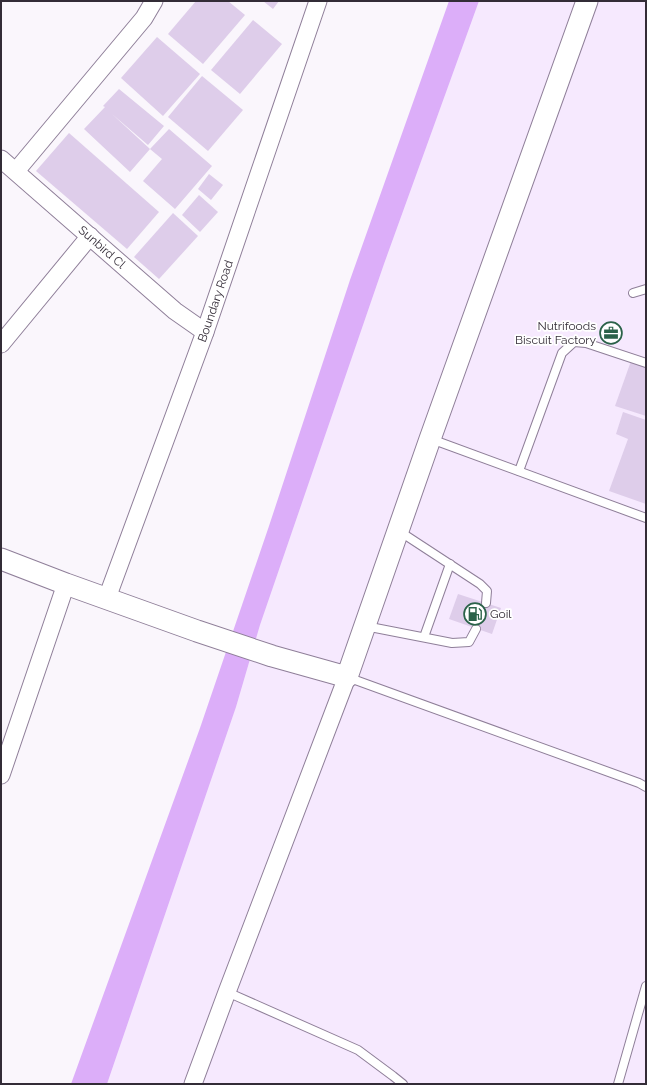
<svg xmlns="http://www.w3.org/2000/svg" width="647" height="1085" font-family="Raleway,sans-serif">
	<style>
		.built { fill: #f6e9fe }
		.water { fill: #dcaef9 }
		.building { fill: #decdea }
		.lines { fill: none; stroke-linecap: round; stroke-linejoin: round }
		.service-casing { stroke: #8f7f99; stroke-width: 10 }
		.minor-casing { stroke: #8f7f99; stroke-width: 19 }
		.tertiary-casing { stroke: #8f7f99; stroke-width: 23 }
		.service { stroke: #fff; stroke-width: 8 }
		.minor { stroke: #fff; stroke-width: 17 }
		.tertiary { stroke: #fff; stroke-width: 21 }
		.labels { text-anchor: middle; dominant-baseline: central; stroke-width: 3.5; stroke-linejoin: round; paint-order: stroke }
		.street-label { font-size: 12px; fill: #332c37; stroke: #fff }
		.poi-label { font-size: 12px; fill: #332c37; stroke: #fff; text-anchor: end }
	</style>
	<rect width="100%" height="100%" fill="#faf6fc"/>
	<path class="built" d="M479,1H646V1084H107L236,707L260,625L384,264Z"/>
	<path class="water" d="M449,1H479L384,264L260,625L236,707L107,1084H71L200,728L269,526L350,280Z"/>
	<g class="building">
		<path d="M196,1H228L245,15L203,64L168,34Z"/>
		<path d="M263,1H279L273,9Z"/>
		<path d="M253,20L282,44L240,94L211,70Z"/>
		<path d="M157,37L200,74L163,116L121,78Z"/>
		<path d="M202,76L243,110L208,151L168,117Z"/>
		<path d="M119,89L164,126L148,145L112,114L150,149L130,172L84,129L105,107L103,106Z"/>
		<path d="M169,129L212,166L175,209L143,181L162,159L150,149Z"/>
		<path d="M69,133L159,212L127,249L36,171Z"/>
		<path d="M209,174L223,185L211,200L198,189Z"/>
		<path d="M199,195L218,212L200,232L182,215Z"/>
		<path d="M173,213L198,236L159,279L134,257Z"/>
		<path d="M631,361L646,366V416L615,406Z"/>
		<path d="M623,412L646,420V504L609,491L628,439L616,434Z"/>
		<path d="M458,594L501,608L492,634L449,619Z"/>
	</g>
	<g class="lines">
		<g class="service-casing">
			<g id="service">
				<path d="M633,293L646,289"/>
				<path d="M431,439L646,518"/>
				<path d="M519,471L562,353L574,342L586,343L646,363"/>
				<path d="M399,531L480,584L487,591L486,603"/>
				<path d="M365,626L452,643L469,642L476,629"/>
				<path d="M424,637L450,564"/>
				<path d="M347,677L639,783L646,787"/>
				<path d="M227,992L358,1050L393,1076L403,1084"/>
				<path d="M618,1084L646,986"/>
			</g>
		</g>
		<g class="minor-casing">
			<g id="minor">
				<path id="s1" d="M1,159L175,311L205,332"/>
				<path d="M16,171L144,18L154,1"/>
				<path d="M1,344L90,236"/>
				<path id="s2" d="M107,598L205,332L318,1"/>
				<path d="M1,775L66,584"/>
				<path d="M193,1084L227,992L347,677"/>
			</g>
		</g>
		<g class="tertiary-casing">
			<path id="tertiary" d="M1,559L66,584L197,631L272,656L347,677L430,439L587,1"/>
		</g>
		<use href="#service" class="service"/>
		<use href="#minor" class="minor"/>
		<use href="#tertiary" class="tertiary"/>
	</g>
	<defs>
		<g id="office-ring" transform="scale(1.15)"><circle r="9.5" fill="#fff" stroke="#2b6249" stroke-width="1.5"/><path d="M-6-3h4V-5.5h4V-3h4V5H-6ZM-1-4.5V-3h2v-1.5ZM-6 0V1H6V0Z" fill="#2b6249"/></g>
		<g id="fuel-ring" transform="scale(1.15)"><circle r="9.5" fill="#fff" stroke="#2b6249" stroke-width="1.5"/><path d="M-5.5-6h7V0h2V4h1.3V-2.5L3-4.5l.8-.8L6-3V5H2.5V1h-1V6h-7ZM-4.2-4.7v3.2H.2V-4.7Z" fill="#2b6249"/></g>
	</defs>
	<g fill-rule="evenodd">
		<use href="#office-ring" x="611" y="333"/>
		<use href="#fuel-ring" x="475" y="614"/>
	</g>
	<g class="labels">
		<g class="street-label">
			<text stroke="none"><textPath href="#s1" startOffset="134">Sunbird Cl</textPath></text>
			<text stroke="none"><textPath href="#s2" startOffset="316">Boundary Road</textPath></text>
		</g>
		<g class="poi-label">
			<text x="596" y="326">Nutrifoods<tspan x="596" dy="14">Biscuit Factory</tspan></text>
			<text x="490" y="614" text-anchor="start">Goil</text>
		</g>
	</g>
	<rect width="647" height="1085" fill="none" stroke="#332c37" stroke-width="4"/>
</svg>
